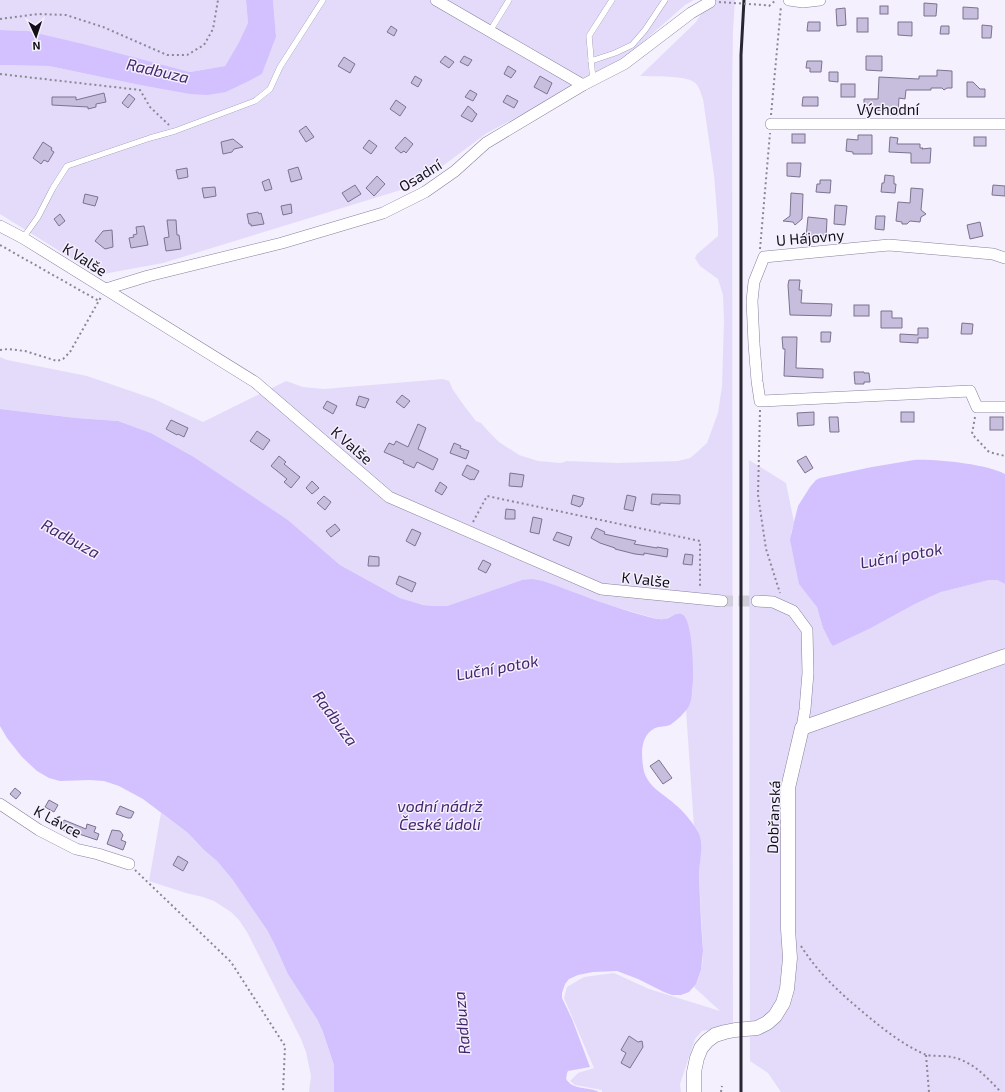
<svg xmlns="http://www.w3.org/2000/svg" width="1005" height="1092" font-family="'Exo 2',sans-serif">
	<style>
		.green { fill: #e4dbfb }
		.water { fill: #d3c0fe }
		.building { fill: #c7bedd; stroke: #7b738f }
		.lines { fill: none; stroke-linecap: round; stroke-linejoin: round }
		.minor-tunnel { stroke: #d2cedb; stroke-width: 11; stroke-dasharray: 11 5.5; stroke-linecap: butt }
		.service-casing { stroke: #88809d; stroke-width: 6 }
		.minor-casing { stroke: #88809d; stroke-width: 12 }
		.tertiary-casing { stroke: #88809d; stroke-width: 15 }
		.path { stroke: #8b8794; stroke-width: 2; stroke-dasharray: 2 3; stroke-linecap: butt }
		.service { stroke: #fff; stroke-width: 5.5 }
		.minor { stroke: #fff; stroke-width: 11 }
		.tertiary { stroke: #fff; stroke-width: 14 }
		.rail { stroke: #2a2631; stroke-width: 3 }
		.path-bridge { stroke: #8b8794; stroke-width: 2; stroke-dasharray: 2 3; stroke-linecap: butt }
		.labels { text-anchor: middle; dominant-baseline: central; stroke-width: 3; stroke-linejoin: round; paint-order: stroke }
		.street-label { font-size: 15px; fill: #130f1a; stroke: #f4f0fd }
		.water-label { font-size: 16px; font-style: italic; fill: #43266c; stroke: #f4f0fd }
	</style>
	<rect width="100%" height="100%" fill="#f4f0fd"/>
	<g class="green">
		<path d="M0,0H246L248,23L238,44L225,66L190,72L28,31L0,30Z"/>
		<path d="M273,0H694L685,5L620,62L487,133L417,185L163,263L98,275L0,214V65L49,66L135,84L226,92L249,81L262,74L276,37Z"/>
		<path d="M710,0H735L733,31L732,93L733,1026L702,1031L695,1039L680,1084L681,1092H602V1090L575,1085L570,1081L578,1073L594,1068L564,998L567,987L584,977L614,973L649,989L720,1011L694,987C701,976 703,964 703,951L699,874L701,847L699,835L694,827L686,710L690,704L693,689L692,660L678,613L665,619H658L615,607L543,581L522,580L447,606H434L423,605L400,598L340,565L288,520L194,457L151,433L118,421L76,418L0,409V357L7,360L87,376L154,399L203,422L286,381L303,387L324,389L443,379L449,381L453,390L465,407L476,421L481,423L488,431L499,442L519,455L538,461L561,463L567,461L617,463L678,461L690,458L695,454L707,443L718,413L722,386L724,321L723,295L718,279L700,266L695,258L697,254L718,236V225L714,175L703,99C701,94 699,85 694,82C684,75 653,77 640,76L696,22Z"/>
		<path d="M749,460L786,483L794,522L791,533V544L799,576L798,579L817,607L823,628L831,644L833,646L871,628L915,604L932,596L941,592L989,580H997L1005,584V1092H781L768,1073L750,1061Z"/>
		<path d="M161,813L188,833L204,850L217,861L232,879L267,930L317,1019L323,1032L334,1065V1092H309L311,1076L306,1052L301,1039L247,932L239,920L231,912L214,901L203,897L186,893L149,881Z"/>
	</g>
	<g class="water">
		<path d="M246,0H273L276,37L262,74L249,81L226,92L207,95L190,94L135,84L49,66L0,65V30L28,31L83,44L190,72L225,66L238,44L248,23Z"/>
		<path d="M0,409L76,418L118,421L151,433L194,457L288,520L340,565L400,598L423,605L434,606H447L522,580L532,579L543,581C578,593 613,608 649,617C654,618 659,620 664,619C671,619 676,610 683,615C694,622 696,695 689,706C685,713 676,721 670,725C665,727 660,726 655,728C641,735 641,752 643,766C645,786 663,793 677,806C685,813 694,824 699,834C704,845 699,864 699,876C700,901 701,926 703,951L701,970L696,984L689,992L681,995H672L664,992L638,979L617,971L593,972L578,975L569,979L565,984L562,993V998L572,1019L590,1067L568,1071L567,1073L566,1079C574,1091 587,1086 599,1092H334V1065L323,1032L317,1019L288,974L275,945L267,930L232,879L217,861L204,850L188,833L143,799L119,786L104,781L90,780L60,781L49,778L37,771L22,757L7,738L0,726Z"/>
		<path d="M914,460C936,459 986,464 1005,474V584L997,580H989L941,592L932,596L915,604L871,628L833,646L831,644L823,628L817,607L799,584L790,540L794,522L798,506L810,487L816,480L820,478L872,467Z"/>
	</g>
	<g class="building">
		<path d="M924,3L937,4L936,16H924Z"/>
		<rect x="880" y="6" width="8" height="8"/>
		<path d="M963,7L978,8V19H963Z"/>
		<path d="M845,8L846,25L837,26L836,9Z"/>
		<rect x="857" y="18" width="11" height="14"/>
		<path d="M808,22H820V31H807Z"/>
		<path d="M898,22H912V36L898,35Z"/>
		<path d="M982,25L992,26L991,38H982Z"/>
		<path d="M391,26L397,30L394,36L387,32Z"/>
		<path d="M941,26H949V34H940Z"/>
		<path d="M445,56L454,62L449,68L440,62Z"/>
		<path d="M464,56L472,60L468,66L460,62Z"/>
		<path d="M866,56H882V71L866,70Z"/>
		<path d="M344,57L355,64L350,73L338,66Z"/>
		<path d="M807,61H822L821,72H810V68H806Z"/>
		<path d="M508,66L516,71L511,78L504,74Z"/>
		<path d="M937,70L952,71V88H947L944,90L942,88H931V90H906L905,99L899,98L898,115H889V110L864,111V99H878L879,77L919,79V76H937Z"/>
		<path d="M829,72H838V82L829,81Z"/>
		<path d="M415,76L422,80L418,87L411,83Z"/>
		<path d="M540,76L552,83L547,94L534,87Z"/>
		<path d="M967,82H973L980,89H985V97H967Z"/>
		<rect x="841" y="84" width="14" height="13"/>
		<path d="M470,90L477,94L473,101L465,97Z"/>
		<path d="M104,93L106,102L96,104V107L88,109V107L52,105V97H76V100Z"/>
		<path d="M129,94L135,99L128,108L122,103Z"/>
		<path d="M507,95L518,101L514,108L503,102Z"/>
		<path d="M803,97H818V106H802Z"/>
		<path d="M396,100L406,107L400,116L390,109Z"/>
		<path d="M468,106L474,111V112L477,114L472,122L461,116Z"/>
		<path d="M306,126L314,137L306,142L299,131Z"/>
		<rect x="792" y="134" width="13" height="9"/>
		<path d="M858,135H872V154H853V152L846,151L847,139L858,140Z"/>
		<path d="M405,137L413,144L406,153L404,151L401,153L395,148Z"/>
		<path d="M890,137L898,138L897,144H920V148H923L922,149L931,148L930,163H911V153L889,152Z"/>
		<rect x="974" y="137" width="12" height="9"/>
		<path d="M233,139L243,147L234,149L232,152L223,154L221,142Z"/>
		<path d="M369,140L377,146L371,154L363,148Z"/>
		<path d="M43,142L52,148L51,150L54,152L48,162L44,160L41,164L33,158Z"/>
		<path d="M787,163H801L800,177L787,176Z"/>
		<path d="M298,167L302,179L291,182L288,170Z"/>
		<path d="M187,168L188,177L178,179L176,170Z"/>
		<path d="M885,175L894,176V184H896L895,193L881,192L882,183H884Z"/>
		<path d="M377,176L385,184L374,196L366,188Z"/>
		<path d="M269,179L272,189L265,191L262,182Z"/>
		<path d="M820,180H831L830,193L816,192L817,184H820Z"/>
		<path d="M355,185L361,194L348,202L342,193Z"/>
		<path d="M993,185L1005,186V196L992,195Z"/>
		<path d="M215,187L216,196L204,198L202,188Z"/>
		<path d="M911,188L923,189L921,210L926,214L921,217L920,222L910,221L907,224H902V222L896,221L898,202L910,203Z"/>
		<path d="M791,193L803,194L802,219L795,225L793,222L783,221L790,216Z"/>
		<path d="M85,194L98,197L95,206L83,203Z"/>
		<path d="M291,204L292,213L283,215L281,206Z"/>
		<path d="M835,205L847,206L845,225L834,224Z"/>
		<path d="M258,212L259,214L261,213L264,224L251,226V224H249L247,214Z"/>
		<path d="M60,214L65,221L59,226L54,219Z"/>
		<path d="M876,216H885L884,230L875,229Z"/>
		<path d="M808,217L827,219L826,239L806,237Z"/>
		<path d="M167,220H176L177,235H179L181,249L166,251L164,238L169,237Z"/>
		<path d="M980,222L983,236L970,239L967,225Z"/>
		<path d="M144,226L148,245L131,248L129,238L134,237L133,235L137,234L136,227Z"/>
		<path d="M112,230L113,247L105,249L95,241L103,231Z"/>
		<path d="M789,280H800L799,290H802L801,303L832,304L831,316L790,315L788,285Z"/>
		<rect x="854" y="305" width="15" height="11"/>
		<path d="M881,311H892V318H902V328H881Z"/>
		<path d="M962,323L973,324L972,334H961Z"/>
		<path d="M918,328H928V338H918V343L900,342V334L918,335Z"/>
		<path d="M821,332H831L830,342H821Z"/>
		<path d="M782,337H797L796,368L823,369V378L784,376L785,349H783Z"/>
		<path d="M854,372H864V373H869L870,382H864V384H855Z"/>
		<path d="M402,395L410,401L404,408L396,402Z"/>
		<path d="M359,396L369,399L365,408L356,405Z"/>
		<path d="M327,401L337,406L333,414L323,408Z"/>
		<path d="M814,412V425L798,426L797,413Z"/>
		<rect x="901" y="412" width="13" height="10"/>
		<path d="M829,417H838L839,432H830Z"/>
		<rect x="990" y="417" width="13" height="13"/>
		<path d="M171,420L188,428L184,437L178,434L177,435L166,429Z"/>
		<path d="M418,424L426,428L418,449L438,459L433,470L417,462L414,468L403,463L404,461L384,452L389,443L394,445L396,441L408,447Z"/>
		<path d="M257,431L270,440L263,450L250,441Z"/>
		<path d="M454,443L461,446L460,448L469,451L466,459L450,453Z"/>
		<path d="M279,456L286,462L284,464L300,477L291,488L284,482L287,479L271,466Z"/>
		<path d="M806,456L813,468L805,473L797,461Z"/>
		<path d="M467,465L479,471L474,480L472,479L471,480L462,475Z"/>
		<path d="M510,473L524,475L522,487L509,486Z"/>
		<path d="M312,481L319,488L312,494L306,488Z"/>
		<path d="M440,482L447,487L442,495L435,491Z"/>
		<path d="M652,494L680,495V504L660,503V505L651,504Z"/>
		<path d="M573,495L584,498L582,505H581L580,507L571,504Z"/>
		<path d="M627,495L636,497L633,511L624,509Z"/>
		<path d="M324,496L331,502L325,510L317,503Z"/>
		<path d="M506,509L515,510V519H505Z"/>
		<path d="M533,517L542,519L539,534L530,532Z"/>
		<path d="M335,524L340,530L331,537L326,531Z"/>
		<path d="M596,528L605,532L604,534L636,541L634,544L657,548V547L668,549L667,557L644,553V555L635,554L615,549V548L600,543L591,538Z"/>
		<path d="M412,529L421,533L415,546L406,541Z"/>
		<path d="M557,532L572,537L569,546L553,540Z"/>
		<path d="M685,554L693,555L692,565L683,564Z"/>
		<path d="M369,556L379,557V566H368Z"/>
		<path d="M483,560L491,564L486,573L478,569Z"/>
		<path d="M399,576L416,583L412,592L396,584Z"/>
		<path d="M659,760L672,778L663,784L650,766Z"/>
		<path d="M15,788L21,793L16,799L10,794Z"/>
		<path d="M49,800L58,805L54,812L45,807Z"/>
		<path d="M120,806L134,812L131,818H128L116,814Z"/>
		<path d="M64,820L86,829L87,824L96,827L94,832L99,834L97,840L70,831L69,833L61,829Z"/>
		<path d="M112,830L120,831L123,835L121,840L126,842L123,850L107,844Z"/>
		<path d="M178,856L188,862L183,871L173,865Z"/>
		<path d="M629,1036L638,1042L642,1041L643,1047L630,1068L621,1063L626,1053L621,1050Z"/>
	</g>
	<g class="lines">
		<path class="minor-tunnel" d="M722,601H757"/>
		<g class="service-casing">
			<g id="service">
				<path d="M490,31L509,0"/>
				<path d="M591,61L615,53L632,45L645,30L665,0"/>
				<path d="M593,81L589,36L612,0"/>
				<path d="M23,238L38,217L53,188L67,166L150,138L175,131L255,101L270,89L280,67L323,0"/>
			</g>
		</g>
		<g class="minor-casing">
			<g id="minor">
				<path d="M436,0L583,85"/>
				<path d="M789,0L803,2L820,0"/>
				<path d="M771,124H1005"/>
				<path d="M0,226L23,238L255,382L389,497L601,589L722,601"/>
				<path d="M1005,258L993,254L889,245L764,257L754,282L752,301L754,344L757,381L760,401L970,391L977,407H1005"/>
				<path d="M106,289L148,276L282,243L383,213L425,192L455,171L486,143L583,85L624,64L691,13L710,2"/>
				<path d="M757,601L773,602L793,611L807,630L808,673L805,709L802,728"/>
				<path d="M0,804L39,830L76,849L98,854L129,864"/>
			</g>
		</g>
		<g class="tertiary-casing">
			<path id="tertiary" d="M694,1092V1072L697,1058L701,1048L707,1041L715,1035L725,1032L735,1030L757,1028L767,1023L775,1016L783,1003L787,989L790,958L788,929V788L802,728L1005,656"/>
		</g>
		<g class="path">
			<path d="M764,5L769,6L776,0"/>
			<path d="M0,19L38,14L66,15L103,27L167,55H187L204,45L213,29L218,0"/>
			<path d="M0,74L140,90L150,107L169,125"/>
			<path d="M771,115L781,6"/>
			<path d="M0,245L99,301"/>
			<path d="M760,249L770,133"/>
			<path d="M0,350L8,349L25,351L57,361L63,359L70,352L101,297"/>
			<path d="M760,410L758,495L766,549L780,593"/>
			<path d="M975,417L972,434L989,452L1005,456"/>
			<path d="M473,522L487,496L700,541V588"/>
			<path d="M135,870L231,962L285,1046L283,1092"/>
			<path d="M801,946C818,973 840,993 864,1013C883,1029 902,1044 924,1054C931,1057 944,1055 952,1057C974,1062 986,1077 1001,1092"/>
			<path d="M926,1055L929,1092"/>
			<path d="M721,1092L722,1086"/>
		</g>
		<use href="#service" class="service"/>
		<use href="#minor" class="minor"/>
		<use href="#tertiary" class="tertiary"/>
		<path class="rail" d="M741,1092V55L744,0"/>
		<path class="path-bridge" d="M719,2L764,5"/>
	</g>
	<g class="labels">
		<g class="street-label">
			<text x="888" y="109">Východní</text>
			<text transform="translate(420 175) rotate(-32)">Osadní</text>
			<text transform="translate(810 237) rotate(-5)">U Hájovny</text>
			<text transform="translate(85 259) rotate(32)">K Valše</text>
			<text transform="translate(352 445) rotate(41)">K Valše</text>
			<text transform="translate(646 579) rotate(6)">K Valše</text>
			<text transform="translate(773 817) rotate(-88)">Dobřanská</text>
			<text transform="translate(58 821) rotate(28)">K Lávce</text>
		</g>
		<g class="water-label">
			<text transform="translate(158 70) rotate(13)">Radbuza</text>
			<text transform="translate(71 538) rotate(29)">Radbuza</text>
			<text transform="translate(901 555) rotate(-10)">Luční potok</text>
			<text transform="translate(497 667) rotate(-10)">Luční potok</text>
			<text transform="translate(336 718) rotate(54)">Radbuza</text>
			<text x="440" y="805">vodní nádrž<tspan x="440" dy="18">České údolí</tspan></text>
			<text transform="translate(461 1023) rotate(-95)">Radbuza</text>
		</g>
	</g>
	<g transform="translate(36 36) rotate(177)" stroke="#f4f0fd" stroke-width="3" paint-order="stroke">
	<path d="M0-3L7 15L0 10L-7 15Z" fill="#130f1a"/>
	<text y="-6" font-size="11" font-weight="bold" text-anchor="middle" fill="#130f1a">N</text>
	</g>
</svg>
